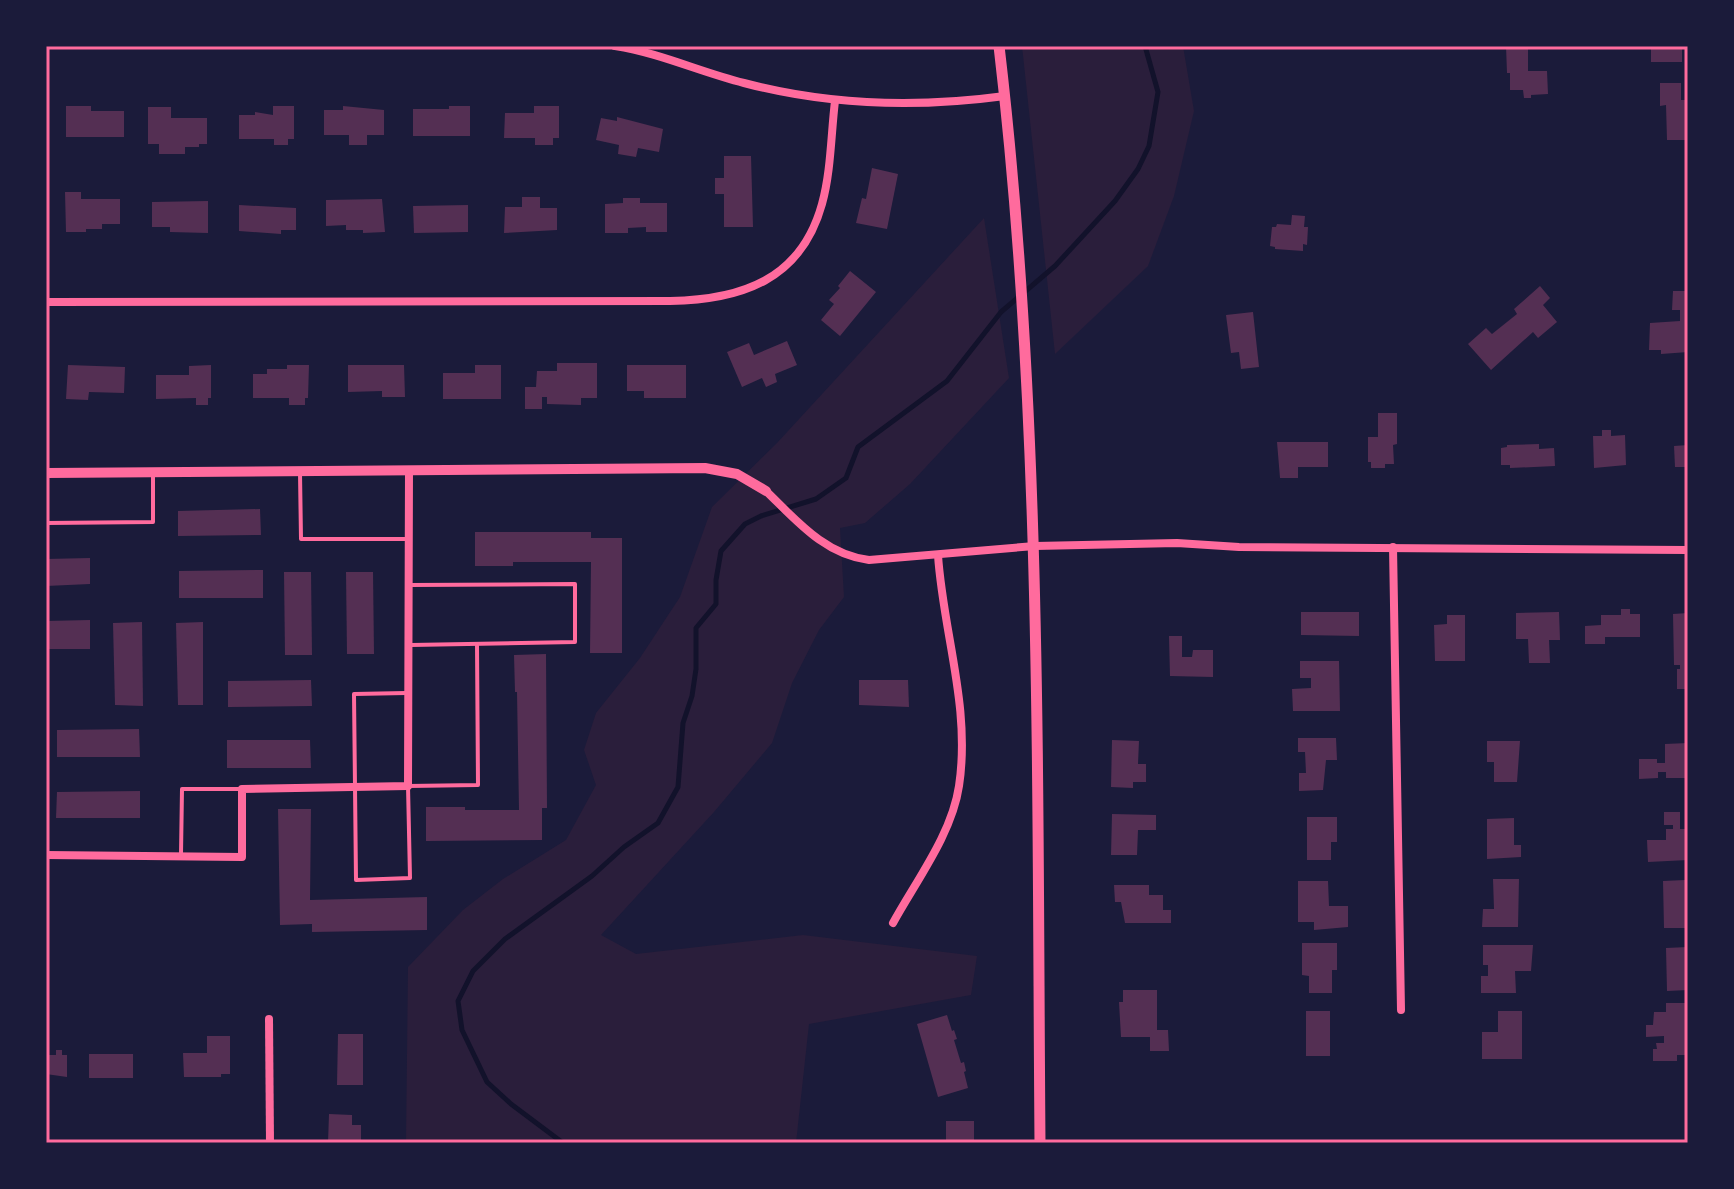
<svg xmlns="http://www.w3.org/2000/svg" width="1734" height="1189" font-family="'Roboto Serif',serif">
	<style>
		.green { fill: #2a1e3b }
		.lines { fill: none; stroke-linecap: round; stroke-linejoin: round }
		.stream { stroke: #12122b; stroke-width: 5 }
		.building { fill: #542f53 }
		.service { stroke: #ff6b9d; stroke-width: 4 }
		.minor { stroke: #ff6b9d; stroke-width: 8 }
		.tertiary { stroke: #ff6b9d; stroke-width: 10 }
		.secondary { stroke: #ff6b9d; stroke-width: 11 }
		.neatline { fill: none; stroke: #ff6b9d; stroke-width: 3 }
	</style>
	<rect width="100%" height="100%" fill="#1b1b3a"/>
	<g class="green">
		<path d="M1022,46H1183L1194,111L1174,196L1148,266L1055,354Z"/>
		<path d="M984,218L1009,378L910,484L865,523L840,528L844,597L819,630L792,683L772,743L714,812L601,935L636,954L803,935L977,956L971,995L809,1024L796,1143L406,1142L408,967L463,910L503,879L566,840L596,785L584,750L596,713L640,658L680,597L712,507L777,443Z"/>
	</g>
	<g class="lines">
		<path class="stream" d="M563,1143L511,1104L487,1082L462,1030L458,1001L473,971L505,939L592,876L624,847L658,823L678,787L683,723L692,696L696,669V628L716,604V580L721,551L745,524L761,516L816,499L846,478L858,447L947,381L1001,312L1055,266L1115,201L1138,169L1149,146L1158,92L1145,46"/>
	</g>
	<g class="building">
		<path d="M1506,46H1528V71H1547L1548,94L1531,95V98H1524L1523,90H1510V73H1507Z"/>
		<rect x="1651" y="46" width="31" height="16"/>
		<path d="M1660,83H1681V100H1688V140H1667L1666,105L1660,106Z"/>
		<path d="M66,106H91V111H124V137H66Z"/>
		<path d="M273,106H294V139H288V145H274V139H239V115H255V112L273,115Z"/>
		<path d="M343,106L384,110V135H367V145H349V135H324V110H343Z"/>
		<path d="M449,106H470V136H413V109H449Z"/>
		<path d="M534,106H559V138H553V145H535V138H504L505,113H534Z"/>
		<path d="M148,107H171V118H207V144H199V147H185V154H159V144H148Z"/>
		<path d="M617,117L663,129L659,152L638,148L636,157L618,154L619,145L596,140L601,118L617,121Z"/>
		<path d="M724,156H751L753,227H724V194H715V178H724Z"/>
		<path d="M872,168L898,174L887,229L856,223L862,198L866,199Z"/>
		<path d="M65,192H81V199H120V224H102V229H86V232H66Z"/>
		<path d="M522,197H540V208H557V230L504,233L505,207H522Z"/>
		<path d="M623,198H640V203H667V232H646V227L628,228V233H605V204L623,203Z"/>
		<path d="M382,199L385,232L363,233V230H346V225L326,226V200Z"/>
		<path d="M208,201V233L170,232V227H152V202Z"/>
		<path d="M239,205L296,208V230H281V234L239,231Z"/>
		<path d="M468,205V232L414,233L413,206Z"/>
		<path d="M1292,215L1305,216L1304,227H1308L1307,245L1303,244V251L1275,249V247L1270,246L1272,227H1276L1277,224L1291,225Z"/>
		<path d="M850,271L876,292L840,336L821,320L834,304L829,300L840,288L838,286Z"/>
		<path d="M1540,286L1550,298L1543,305L1557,322L1538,338L1533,332L1491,370L1468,344L1486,328L1492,334L1517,314L1514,309Z"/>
		<path d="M1673,291H1688V352L1661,354V350H1649L1650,323L1680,321V310H1672Z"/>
		<path d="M1253,312L1259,367L1241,369L1239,352L1231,353L1226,315Z"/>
		<path d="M787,341L797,365L775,374L777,382L766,387L762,378L742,387L727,352L749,343L754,355Z"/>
		<path d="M557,363H597V398H581V405L547,404V397H542V409H525V387H536L537,371H557Z"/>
		<path d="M68,365L125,367L124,393L89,392L88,400L66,399Z"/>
		<path d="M211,365V398H208V405H196V398L156,399V375H189V366Z"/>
		<path d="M287,365H309L308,398H305V405H289V398H253V374H267V369H287Z"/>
		<path d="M348,365H404L405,397H382V391L348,392Z"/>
		<path d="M475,365H501V399H443V373H475Z"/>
		<path d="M627,365H686V398H644V391H627Z"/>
		<path d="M1378,413H1397V444L1393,445L1394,464H1385V468H1371V462H1368V437H1378Z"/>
		<path d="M1602,430H1611V436L1625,435L1626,465L1594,468L1593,436H1602Z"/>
		<path d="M1277,442H1328V467H1298V478H1280Z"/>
		<path d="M1539,444V449L1554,448L1555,466L1510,468V465H1501V448L1507,447V445Z"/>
		<path d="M1688,445V467H1675L1674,446Z"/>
		<path d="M260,509L261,535L178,536V511Z"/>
		<path d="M475,532H591V538H622V653H590L591,562H513V566H475Z"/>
		<path d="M90,558V584L46,586V559Z"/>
		<path d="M263,570V598H179V571Z"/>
		<path d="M284,572H311L312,655H285Z"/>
		<path d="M346,572H373L374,654H347Z"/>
		<path d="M1621,609H1630V614H1640V637H1605V644H1585V626L1601,625V615H1621Z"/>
		<path d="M1301,612H1359V636L1301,635Z"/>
		<path d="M1559,612L1560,640H1549L1550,663H1529L1528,639H1516V613Z"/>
		<path d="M1688,613V689H1677V669H1680V665H1674L1673,614Z"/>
		<path d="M1447,615H1465V661H1435L1434,625L1447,624Z"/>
		<path d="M90,620V649H46V621Z"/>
		<path d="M142,622L143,706L115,705L113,623Z"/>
		<path d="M203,622V705H178L176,623Z"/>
		<path d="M1169,636H1182V657H1192L1193,650H1213V677L1170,676Z"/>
		<path d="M546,654L547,808H542V840L426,841V807H465V810H519L517,692H515L514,655Z"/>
		<path d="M1300,661H1339L1340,711H1293L1292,689L1311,688V678H1300Z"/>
		<path d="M311,680L312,706L228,707V681Z"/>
		<path d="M859,680H908L909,707L859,705Z"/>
		<path d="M139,729L140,757H57V730Z"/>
		<path d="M1298,738H1336L1337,760H1326L1323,790L1299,791V773H1306L1305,752H1298Z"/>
		<path d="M227,740H310L311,768H227Z"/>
		<path d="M1112,740L1139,741L1138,764H1146V782H1133V788L1111,787Z"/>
		<path d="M1487,741H1520L1517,782H1494V762H1487Z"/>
		<path d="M1688,743V778H1666V772H1658V778L1639,779V759H1657V763H1665V744Z"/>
		<path d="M140,791V818H56L57,792Z"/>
		<path d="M278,809H311L310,900L427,897V930L312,932V924L280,925Z"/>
		<path d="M1664,812H1680V829H1688V860L1648,862L1647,840H1666V829H1673V825H1664Z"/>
		<path d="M1112,814L1156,815V830H1138L1137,855H1111Z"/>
		<path d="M1307,817H1337V842H1331V860H1307Z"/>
		<path d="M1514,818V845H1521V857L1487,859V819Z"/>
		<path d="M1493,879H1519L1518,927H1482L1483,909H1494Z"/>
		<path d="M1685,880V894H1688V928H1664L1663,881Z"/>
		<path d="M1298,881H1328L1329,906H1348V927L1314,930V922H1298Z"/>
		<path d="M1114,885H1149V895H1163V910H1171V923H1125L1121,902H1115Z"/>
		<path d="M1302,943H1337V970H1332V993H1309V976L1302,975Z"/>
		<path d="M1483,945H1533L1531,971H1515L1516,993H1481V976H1488V965H1483Z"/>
		<path d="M1688,947V990L1667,991L1666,948Z"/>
		<path d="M1123,990H1157V1030H1168L1169,1051H1150V1037H1121L1119,1002H1123Z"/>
		<path d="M1666,1003H1688V1055H1677V1061H1653V1049H1657L1656,1043H1664V1036L1646,1037V1025H1653L1654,1012H1666Z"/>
		<rect x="1306" y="1011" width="24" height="45"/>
		<path d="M1498,1011H1522V1059H1482V1032H1498Z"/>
		<path d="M947,1015L952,1031L954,1030L957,1039L954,1040L961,1063L964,1062L966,1071L964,1072L968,1088L938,1097L917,1024Z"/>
		<path d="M338,1034H363V1085H337Z"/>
		<path d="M207,1036H230V1074H221V1077H184L183,1053H207Z"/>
		<path d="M56,1050H62V1055H67V1077L46,1074V1055H56Z"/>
		<rect x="89" y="1054" width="44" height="24"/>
		<path d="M329,1114L352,1115V1125H361V1143H328Z"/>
		<path d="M946,1121H974V1142L946,1143Z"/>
	</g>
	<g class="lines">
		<g class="service">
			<path d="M300,473L301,539H407"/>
			<path d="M46,523L153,522V475"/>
			<path d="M409,585L575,584V642L411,645"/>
			<path d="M406,693L354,694L356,880L410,878L408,786L478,785L477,644"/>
			<path d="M181,854L182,789H240"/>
		</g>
		<g class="minor">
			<path d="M615,46C660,53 700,72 744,83C831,106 916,108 1005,96"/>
			<path d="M46,302L670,301C741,300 801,280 822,204C831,172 831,134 835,101"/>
			<path d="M766,491C796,520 825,555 869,560L1035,546L1177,543L1239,547L1688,550"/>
			<path d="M1393,547L1401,1010"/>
			<path d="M46,855L242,857V789L408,786L409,471"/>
			<path d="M893,923C916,881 952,834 959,786C971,707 943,632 938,555"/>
			<path d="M269,1019L270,1143"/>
		</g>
		<path class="tertiary" d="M46,473L705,468L737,474L766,491"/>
		<path class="secondary" d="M999,46C1042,410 1037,777 1040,1143"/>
	</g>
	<rect width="1734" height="1189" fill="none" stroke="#1b1b3a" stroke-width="96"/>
	<rect x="48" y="48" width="1638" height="1093" class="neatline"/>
</svg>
